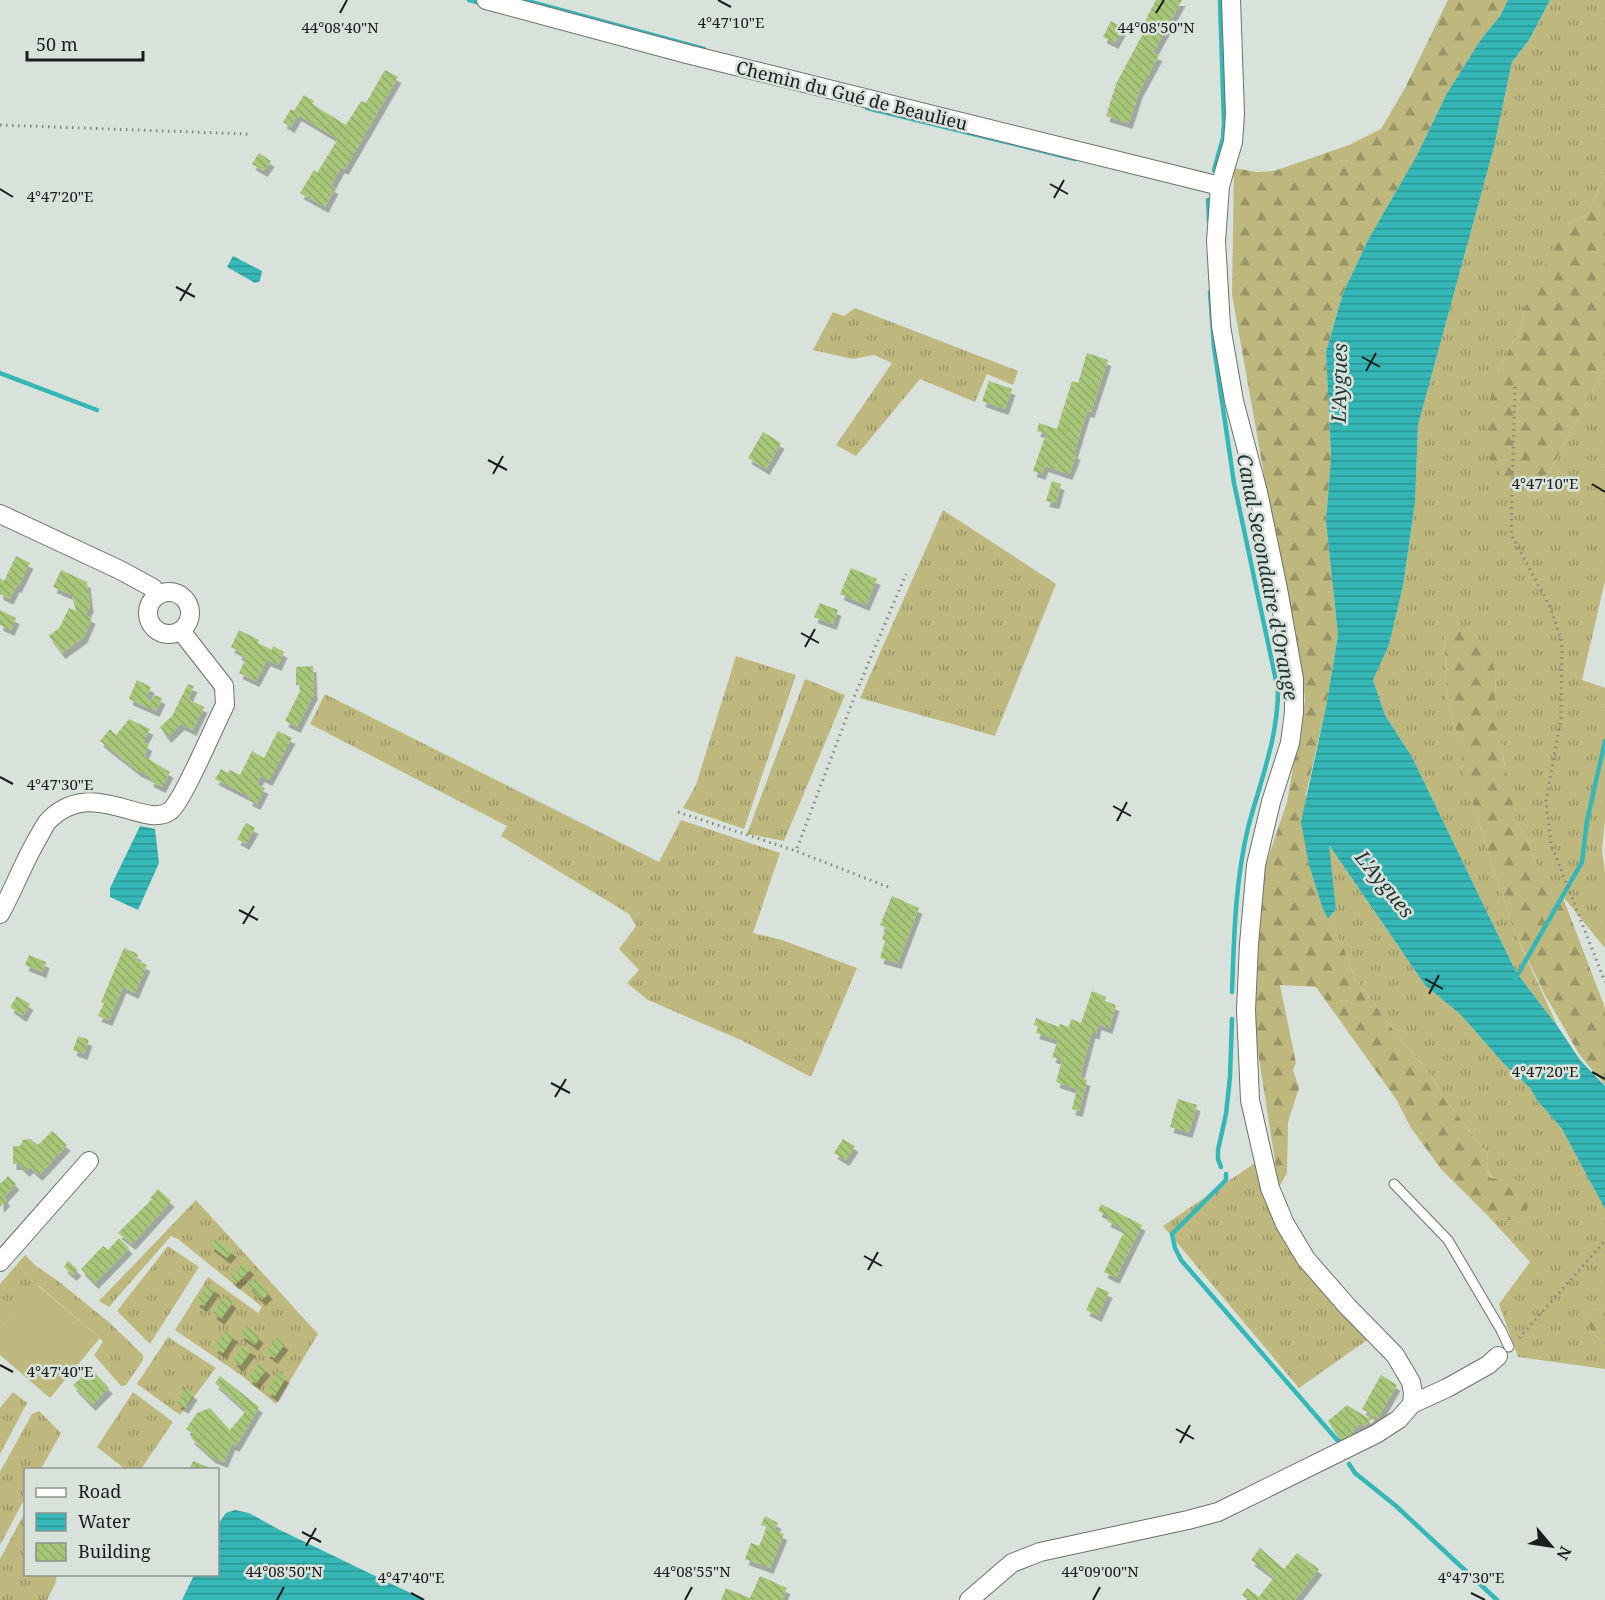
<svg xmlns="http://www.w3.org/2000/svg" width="1605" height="1600" font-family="'Noto Serif',serif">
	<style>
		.grass { fill: url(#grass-tufts) }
		.forest { fill: url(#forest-firs) }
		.pitch { fill: #beb87f }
		.water { fill: url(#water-rules) }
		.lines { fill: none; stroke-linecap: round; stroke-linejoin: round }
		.stream { stroke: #35b7b7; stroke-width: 4.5 }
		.building { fill: url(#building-back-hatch); filter: url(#shadow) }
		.service-casing { stroke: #6b726c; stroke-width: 11 }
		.minor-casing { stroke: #6b726c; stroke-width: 20 }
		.path { stroke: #818781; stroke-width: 3; stroke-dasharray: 1.5 4.5; stroke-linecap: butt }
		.service { stroke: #fff; stroke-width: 9 }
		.minor { stroke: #fff; stroke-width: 18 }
		.ticks { fill: none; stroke: #1a1d1a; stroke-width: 2 }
		.labels { text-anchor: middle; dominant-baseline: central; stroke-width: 5; stroke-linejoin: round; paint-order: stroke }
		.street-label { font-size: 18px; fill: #1a1d1a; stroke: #d9e2da }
		.water-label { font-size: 20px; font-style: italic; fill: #1f3535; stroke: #d9e2da }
		.ticks-label { font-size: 15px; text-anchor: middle; fill: #1a1d1a; stroke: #d9e2da; stroke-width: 5; stroke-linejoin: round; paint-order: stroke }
	</style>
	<defs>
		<pattern id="grass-tufts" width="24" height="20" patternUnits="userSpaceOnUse" patternTransform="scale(1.5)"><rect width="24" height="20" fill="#beb87f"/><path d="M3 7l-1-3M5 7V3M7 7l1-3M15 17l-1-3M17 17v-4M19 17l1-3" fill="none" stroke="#9a9567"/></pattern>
		<pattern id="forest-firs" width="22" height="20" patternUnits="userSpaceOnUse" patternTransform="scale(1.5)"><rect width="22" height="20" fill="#beb87f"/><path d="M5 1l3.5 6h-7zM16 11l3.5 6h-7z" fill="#9a9567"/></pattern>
		<pattern id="water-rules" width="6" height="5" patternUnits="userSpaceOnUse" patternTransform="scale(1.5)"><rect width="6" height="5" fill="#35b7b7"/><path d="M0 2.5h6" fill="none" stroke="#2c9494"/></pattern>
		<pattern id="building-back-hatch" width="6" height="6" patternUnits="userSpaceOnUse" patternTransform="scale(1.5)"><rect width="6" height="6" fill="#a7c678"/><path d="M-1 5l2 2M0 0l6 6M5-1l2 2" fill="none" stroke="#8faa67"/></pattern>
		<filter id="shadow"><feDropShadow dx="3.5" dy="6" stdDeviation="0" flood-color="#0004"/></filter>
	</defs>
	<rect width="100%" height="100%" fill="#d9e2da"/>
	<g class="grass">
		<path d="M1550,0H1605V175L1587,215L1569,223L1524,309L1521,327L1498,371L1506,479L1518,487L1549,473L1605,367V581L1582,680L1605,688V820L1602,850L1605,873V948L1536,864L1527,839L1516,821L1509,794L1498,721L1495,695L1496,677L1457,622L1444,630L1447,702L1458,737L1477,817L1514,931L1558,1027L1516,972L1412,757L1385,715L1373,680L1389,645L1403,586L1415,503L1418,425L1494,147L1512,62L1529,40Z"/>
		<path d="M855,308L1018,371L1013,385L987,374L975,402L920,379L856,456L836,445L892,363L874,355L853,359L813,350L833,312L844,316Z"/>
		<path d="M943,510L1056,584L995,736L860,698Z"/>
		<path d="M736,656L796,675L744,829L683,808L696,785Z"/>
		<path d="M805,679L845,695L784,841L747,834Z"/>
		<path d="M325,694L659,862L681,820L780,853L753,933L782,940L857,968L811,1077L743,1041L648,1000L627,983L639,970L619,949L636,926L629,914L501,836L507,826L310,724Z"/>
		<path d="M1328,844L1425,985L1461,1015L1504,1064L1530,1088L1537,1100L1562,1129L1605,1209V1311L1578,1305L1592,1332L1605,1345V1369L1518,1357L1499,1304L1530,1262L1490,1218L1523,1222L1486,1169L1488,1154L1443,1097L1434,1079L1396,1034L1354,976L1344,949L1328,919L1336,909Z"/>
		<path d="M1255,1163L1289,1249L1370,1338L1299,1388L1163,1226Z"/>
		<path d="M196,1200L318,1334L276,1404L241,1375L175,1330L208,1277L258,1313L262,1307L178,1239L171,1236L109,1307L99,1301Z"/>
		<path d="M168,1246L199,1267L150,1344L117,1311Z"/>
		<path d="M25,1255L36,1266L58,1281L110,1323L143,1355V1360L126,1385L121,1386L94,1355L103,1342L100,1338L38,1285L0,1329V1284Z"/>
		<path d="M168,1337L216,1368L180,1415L137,1384Z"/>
		<path d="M13,1392L27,1403L0,1454V1408Z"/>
		<path d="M133,1392L173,1422L141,1469H125L97,1447Z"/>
		<path d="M39,1411L61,1433L41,1469L26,1470L25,1498L0,1545V1472L32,1414Z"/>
		<path d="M25,1512L26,1574L57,1575L55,1584L47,1600H0V1559Z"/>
	</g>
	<g class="forest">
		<path d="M1448,0H1508L1500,16L1482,38L1447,93L1416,157L1369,238L1343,293L1326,352L1331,457L1326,522L1338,635L1326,707L1306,794L1309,865L1322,907L1344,949L1354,976L1396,1034L1434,1079L1443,1097L1488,1154L1486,1169L1491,1178L1507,1180L1529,1202L1523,1222L1490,1218L1441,1169L1411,1128L1396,1099L1316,987L1280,985L1296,1063L1293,1070L1299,1088L1288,1122L1287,1173L1279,1187L1253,1020L1265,867L1287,802L1305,701L1300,656L1272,519L1232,295L1234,168L1257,172L1274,171L1349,145L1381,129L1405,88Z"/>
		<path d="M1605,175V367L1549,473L1518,487L1506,480L1491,464L1486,441L1488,406L1498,371L1521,327L1524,309L1555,244L1569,223L1587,215Z"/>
		<path d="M1457,622L1473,635L1491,655L1496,677L1495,695L1504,762L1516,821L1527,839L1536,864L1562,895L1605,1008V1085L1579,1054L1566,1031L1545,995L1514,931L1477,817L1466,779L1458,737L1447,702L1444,629Z"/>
		<path d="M1577,1304L1605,1311V1345L1592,1332Z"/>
	</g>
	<path class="pitch" d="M37,1285L100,1338L50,1398L0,1355V1329Z"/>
	<g class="water">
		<path d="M1508,0H1550L1529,40L1512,62L1494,147L1418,425L1415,503L1403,586L1389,645L1373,680L1385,715L1412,757L1516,972L1558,1027L1580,1060L1605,1086V1209L1562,1129L1537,1100L1530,1088L1504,1064L1461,1015L1425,985L1329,845L1336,909L1328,919L1322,907L1309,865L1301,822L1326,707L1338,635L1326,522L1331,457L1326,352L1343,293L1369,238L1416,157L1447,93L1482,38L1500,16Z"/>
		<path d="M233,256L262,271L260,281L255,283L227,267Z"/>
		<path d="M140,826L155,829L159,863L138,910L110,897V888Z"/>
		<path d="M235,1510L249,1513L278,1529L425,1600H182L194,1575L218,1574V1524L226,1513Z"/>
	</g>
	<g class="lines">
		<g class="stream">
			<path d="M469,0L481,3"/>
			<path d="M524,0L704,49"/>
			<path d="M867,108L1075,159"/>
			<path d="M1214,170L1223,138L1224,123L1220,0"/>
			<path d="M1208,200L1209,221"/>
			<path d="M1210,292L1214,347L1234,483L1278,690C1278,738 1260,782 1248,828C1235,882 1234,938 1232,992"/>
			<path d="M0,373L97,410"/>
			<path d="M1515,979L1582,862L1587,821L1605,741"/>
			<path d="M1221,1167L1218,1159V1150L1226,1114L1230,1077L1232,1019"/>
			<path d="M1226,1174V1180L1172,1234L1175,1248L1181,1260L1338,1441"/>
			<path d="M1349,1464L1355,1473L1396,1506L1497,1600"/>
		</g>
	</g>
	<g class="building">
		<path d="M1156,0H1182L1153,53L1159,55L1139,92L1129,123L1106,116L1116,84L1148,24L1144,23Z"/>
		<path d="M1111,21L1123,28L1115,43L1103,37Z"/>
		<path d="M385,70L398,77L345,169L341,167L331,186L335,188L325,207L300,193L314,170L317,173L338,139L298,115L291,127L283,122L291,109L294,111L304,95L314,101L312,104L346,125L361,101L366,103Z"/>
		<path d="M259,153L271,161L264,171L252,164Z"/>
		<path d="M1087,353L1108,360L1091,412L1087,411L1074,453L1077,454L1069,474L1045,466L1042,474L1033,471L1046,434L1037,431L1039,423L1057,429L1072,381L1078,383Z"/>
		<path d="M989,381L1012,389L1005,409L982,401Z"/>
		<path d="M763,432L781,443L766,469L748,458Z"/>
		<path d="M1052,481L1061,484L1056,503L1046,501Z"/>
		<path d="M16,556L30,563L18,587L16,586L10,599L0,594V578L4,581Z"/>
		<path d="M851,568L877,579L866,605L840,594Z"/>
		<path d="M61,570L87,582L90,606L86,615L92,618L84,637L62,653L49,636L60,627L69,608L76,611L72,595L53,587Z"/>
		<path d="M820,603L838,610L833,624L814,617Z"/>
		<path d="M0,610L16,618L11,630L0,625Z"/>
		<path d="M239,630L259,640L258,643L272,650L273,646L284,652L278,665L267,660L256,681L239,673L246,658L238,654L239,651L231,647Z"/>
		<path d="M313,666L314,694L297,727L285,721L300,691V685H296V667Z"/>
		<path d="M137,680L151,687L146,699L151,701L154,695L162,698L156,711L129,699Z"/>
		<path d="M188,684L194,686L188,699L204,707L193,730L181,724L168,737L160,727L172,716Z"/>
		<path d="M129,719L150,729L143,742L149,745L144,756L170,772L162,787L150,781L151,777L138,771L100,741L110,729L116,735Z"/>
		<path d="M278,731L292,738L269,780L261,776L257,784L265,788L257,804L249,800L250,797L215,779L221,769L228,773L230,770L240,775L252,751L264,758Z"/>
		<path d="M246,823L255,828L246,844L237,839Z"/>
		<path d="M892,896L919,908L898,963L880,958L885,941L882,939L886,928L880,925Z"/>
		<path d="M124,948L138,954L136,960L147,965L135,993L123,987L109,1020L98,1016L104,1003L101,1002Z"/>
		<path d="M29,955L46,962L43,972L25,965Z"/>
		<path d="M1092,991L1106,997L1105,1001L1116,1005L1109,1028L1098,1024L1096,1034L1092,1032L1080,1077L1087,1080L1079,1111L1072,1109L1077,1089L1056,1082L1062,1060L1052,1057L1058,1040L1036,1033L1038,1026L1034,1025L1036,1018L1059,1027L1060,1024L1069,1027L1071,1019L1081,1023Z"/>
		<path d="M17,996L30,1004L23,1016L10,1007Z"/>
		<path d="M78,1036L89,1040L84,1054L73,1050Z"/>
		<path d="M1178,1099L1197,1105L1189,1132L1170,1127Z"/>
		<path d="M52,1131L67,1145L39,1175L30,1167L26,1171L19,1164H13V1146H20L23,1140L30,1139L38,1145Z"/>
		<path d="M843,1139L855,1146L846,1160L834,1153Z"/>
		<path d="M8,1176L16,1184L4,1197L7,1200L0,1207V1182L1,1183Z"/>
		<path d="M158,1189L171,1201L132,1244L118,1233L152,1199L150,1198Z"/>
		<path d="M1101,1204L1142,1225L1116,1278L1104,1272L1125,1230L1107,1221L1109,1216L1098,1211Z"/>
		<path d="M119,1238L129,1248L95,1283L81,1269L103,1246L108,1250Z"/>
		<path d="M216,1238L233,1251L227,1258L210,1245Z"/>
		<path d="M68,1261L78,1270L73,1275L64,1267Z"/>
		<path d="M244,1263L251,1269L236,1284L230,1278Z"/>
		<path d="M255,1278L269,1293L262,1300L248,1284Z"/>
		<path d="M208,1284L216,1289L204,1306L196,1301Z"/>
		<path d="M1097,1287L1109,1292L1098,1316L1086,1310Z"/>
		<path d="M225,1296L233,1302L221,1319L213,1313Z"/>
		<path d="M246,1326L260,1337L255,1345L240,1334Z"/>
		<path d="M226,1330L234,1336L223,1353L214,1347Z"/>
		<path d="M277,1338L285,1344L274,1358L266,1352Z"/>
		<path d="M244,1345L252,1350L240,1366L233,1360Z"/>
		<path d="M259,1363L267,1369L256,1383L248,1378Z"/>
		<path d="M91,1369L109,1388L92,1405L73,1385Z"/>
		<path d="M278,1372L286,1377L275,1396L267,1391Z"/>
		<path d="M1381,1375L1397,1385L1378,1418L1375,1416L1365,1426L1360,1424L1354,1429L1352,1436L1342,1442L1328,1421L1347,1405L1368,1418L1371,1414L1362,1409Z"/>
		<path d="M220,1376L259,1407L236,1446L232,1444L224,1462L212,1457L191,1438L194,1434L186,1429L197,1413L210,1408L230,1430L246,1411L215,1383Z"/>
		<path d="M186,1388L194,1394L185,1408L177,1403Z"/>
		<path d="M193,1461L208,1467V1470H189Z"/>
		<path d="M765,1516L778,1523L774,1530L784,1534L770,1568L745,1559L751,1543L759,1546L767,1527L761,1525Z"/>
		<path d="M1260,1548L1284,1569L1297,1553L1319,1569L1295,1600H1249L1242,1595L1247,1588L1259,1597L1274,1577L1251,1560Z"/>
		<path d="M760,1576L787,1588L782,1600H721L726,1588L750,1598Z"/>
	</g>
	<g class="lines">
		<g class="service-casing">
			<path id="service" d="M1394,1184L1448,1240L1501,1330L1509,1347"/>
		</g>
		<g class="minor-casing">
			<g id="minor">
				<path d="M486,0L687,54L1220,186"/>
				<path d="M1231,0L1235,114L1233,142L1220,186L1216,241L1221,326L1234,401L1258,492L1278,589L1294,679V712L1290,743L1271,802L1256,865L1249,944L1246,1010L1250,1100L1270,1188L1285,1224L1306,1259L1348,1307L1395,1355L1411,1382L1413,1393L1412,1404"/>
				<path d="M0,514L120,570L153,588L157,595"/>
				<circle cx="169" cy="613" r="21"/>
				<path d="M0,914C14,889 24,861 39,836C42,831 45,824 49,820C93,776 144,830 170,811C183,801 215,724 225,705L224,686L181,631"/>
				<path d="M0,1262L89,1161"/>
				<path d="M969,1600L1012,1563L1040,1552L1188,1520L1218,1512L1376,1434L1399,1419L1412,1404L1447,1388L1488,1365L1498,1356"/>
			</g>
		</g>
		<g class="path">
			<path d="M0,125L248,134"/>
			<path d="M1515,387L1511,534L1550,607L1562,642L1561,718L1546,801L1551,844L1605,982"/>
			<path d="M143,605C141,624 148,640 169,642"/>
			<path d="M678,812L796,851"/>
			<path d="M888,887L796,851L855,695L906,574"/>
			<path d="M1519,1338L1605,1241"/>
		</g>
		<use href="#service" class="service"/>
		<use href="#minor" class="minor"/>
	</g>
	<path class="ticks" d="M718,0L731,7M340,13L347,0M1156,13L1164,0M1050,184L1068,194M0,189L13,197M1054,198L1064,180M176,287L195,297M180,301L191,283M1362,357L1380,367M1366,371L1376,353M488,460L507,470M493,474L503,456M1592,484L1605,492M801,633L819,643M805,647L815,629M0,777L13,784M1113,806L1131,816M1117,821L1127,802M239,910L258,920M243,924L254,906M1425,979L1443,989M1429,994L1439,975M1592,1072L1605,1079M551,1083L570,1093M555,1097L566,1079M864,1256L882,1266M868,1270L878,1252M0,1365L13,1372M1176,1429L1194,1439M1180,1443L1190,1425M302,1532L321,1542M306,1546L316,1528M411,1593L424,1600M1471,1593L1485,1600M277,1600L284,1587M685,1600L692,1587M1093,1600L1100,1587"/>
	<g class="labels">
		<g class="street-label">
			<text transform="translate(852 95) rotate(14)">Chemin du Gué de Beaulieu</text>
		</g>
		<g class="water-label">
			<text transform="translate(1339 383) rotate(-89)">L'Aygues</text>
			<text transform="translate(1268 577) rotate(79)">Canal Secondaire d'Orange</text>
			<text transform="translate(1385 884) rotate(51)">L'Aygues</text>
		</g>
	</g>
	<g class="ticks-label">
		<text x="731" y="28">4°47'10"E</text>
		<text x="340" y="33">44°08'40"N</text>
		<text x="1156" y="33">44°08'50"N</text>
		<text x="60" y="202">4°47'20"E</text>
		<text x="1545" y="489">4°47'10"E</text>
		<text x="60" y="790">4°47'30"E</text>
		<text x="1545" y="1077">4°47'20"E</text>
		<text x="60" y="1377">4°47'40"E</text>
		<text x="284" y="1577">44°08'50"N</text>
		<text x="692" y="1577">44°08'55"N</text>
		<text x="1100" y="1577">44°09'00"N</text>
		<text x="411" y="1583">4°47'40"E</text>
		<text x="1471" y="1583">4°47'30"E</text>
	</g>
	<rect x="24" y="1468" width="195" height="108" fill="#d9e2da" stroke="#8d938d" stroke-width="1.5"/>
	<rect x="36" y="1488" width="30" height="9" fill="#ffffff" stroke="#8d938d" stroke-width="1.5"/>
	<text x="78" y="1498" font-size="18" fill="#1a1d1a">Road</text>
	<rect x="36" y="1513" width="30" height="18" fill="url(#water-rules)" stroke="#8d938d" stroke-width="1.5"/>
	<text x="78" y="1528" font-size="18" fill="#1a1d1a">Water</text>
	<rect x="36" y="1543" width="30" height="18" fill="url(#building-back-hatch)" stroke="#8d938d" stroke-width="1.5"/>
	<text x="78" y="1558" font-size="18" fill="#1a1d1a">Building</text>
	<g transform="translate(1551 1546) rotate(119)" stroke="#d9e2da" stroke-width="4.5" paint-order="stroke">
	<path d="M0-4.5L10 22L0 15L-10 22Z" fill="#1a1d1a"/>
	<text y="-9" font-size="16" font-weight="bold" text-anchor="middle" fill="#1a1d1a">N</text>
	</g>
	<path d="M27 51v9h116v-9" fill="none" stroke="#1a1d1a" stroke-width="3"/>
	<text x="36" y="51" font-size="18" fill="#1a1d1a" stroke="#d9e2da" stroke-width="4.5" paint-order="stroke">50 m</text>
</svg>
